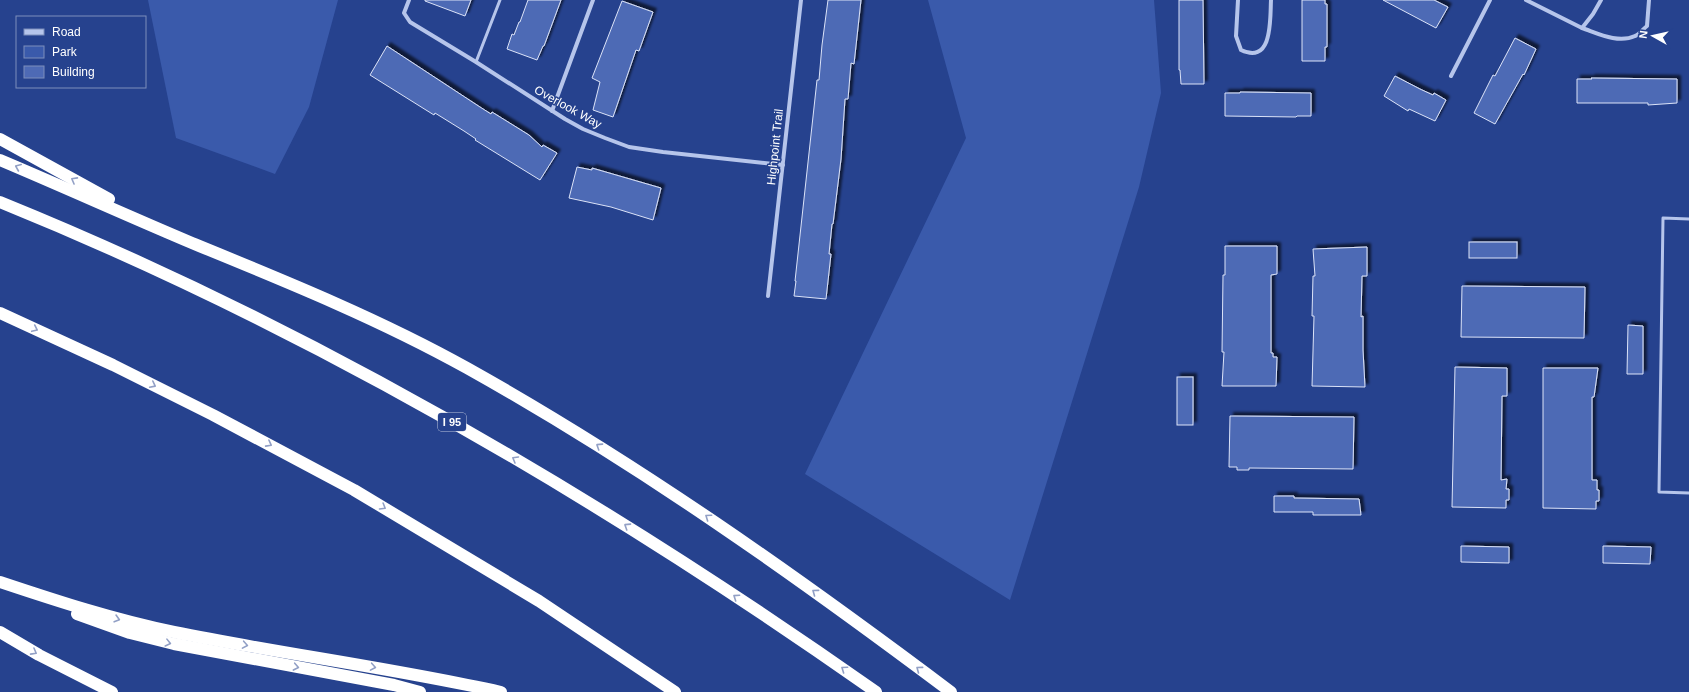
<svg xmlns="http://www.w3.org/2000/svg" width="1689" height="692" font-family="Helvetica,sans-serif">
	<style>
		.green { fill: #3a5aab }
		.building { fill: #4e6ab5; stroke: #dbe3f8; filter: url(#shadow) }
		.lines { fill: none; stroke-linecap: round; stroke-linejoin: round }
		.service { stroke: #b6c5eb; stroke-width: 3 }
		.minor { stroke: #b6c5eb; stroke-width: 4 }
		.motorway { stroke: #fff; stroke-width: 12 }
		.oneway { stroke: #92a0c6 }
		.labels { text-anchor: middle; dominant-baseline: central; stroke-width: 3; stroke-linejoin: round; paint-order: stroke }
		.shield { fill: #26428e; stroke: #bec6dd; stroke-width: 1 }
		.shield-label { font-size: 11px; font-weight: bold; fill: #fff }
		.street-label { font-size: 12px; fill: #fff; stroke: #26428e }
	</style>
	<defs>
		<filter id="shadow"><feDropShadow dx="3.5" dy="-3.5" stdDeviation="1" flood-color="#0009"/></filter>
	</defs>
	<rect width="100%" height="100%" fill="#26428e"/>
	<g class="green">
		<path d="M148,0H338L309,107L275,174L176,138Z"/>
		<path d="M928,0H1154L1161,93L1139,187L1010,600L805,474L966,138Z"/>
	</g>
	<g class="building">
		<path d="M425,0H471L465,16L425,1Z"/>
		<path d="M528,0H561L544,46H543L537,60L507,49L512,34L514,35L519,22H520Z"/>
		<path d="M828,0H861L854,64L851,63L848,99H845L841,159L833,224H832L829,254H831L826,299L794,296L796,281H795L817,80H819L822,45Z"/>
		<path d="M1179,0H1203L1204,84H1181L1180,70H1179Z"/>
		<path d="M1302,0H1325V4H1327V47H1325V61H1302Z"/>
		<path d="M1383,0H1434L1448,7L1436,28Z"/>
		<path d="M622,1L653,12L639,51L636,50L613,117L593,110L600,82L592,78Z"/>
		<path d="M1515,38L1536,49L1524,75L1523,74L1495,124L1474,113L1493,75L1495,76Z"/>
		<path d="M387,46L480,107L491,114L492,112L529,135L542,147L543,145L557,153L540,180L475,140L476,139L464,131L435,113L434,115L370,75Z"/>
		<path d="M1395,76L1420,89L1433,95L1434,93L1446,100L1435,121L1409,109L1408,111L1384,96Z"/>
		<path d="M1591,78L1677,79V103L1648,105V103H1577V79H1592Z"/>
		<path d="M1240,92L1311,93V116H1297L1296,117L1225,116V93H1240Z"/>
		<path d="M577,167L592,170V168L661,188L653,220L611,207L569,198Z"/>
		<rect x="1469" y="242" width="48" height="16"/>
		<path d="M1225,246H1277V274L1271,275V353H1273V357H1277L1276,386H1222L1224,352H1222L1223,275H1225Z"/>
		<path d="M1367,247V276H1362L1361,317L1363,316V350L1365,387L1312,386L1314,316H1312L1313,276H1315L1313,249Z"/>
		<path d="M1462,286L1585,287L1584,338L1461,337Z"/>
		<path d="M1628,325L1643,326V374H1627Z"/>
		<path d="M1455,367L1507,368V396H1502L1501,480L1507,479L1506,489H1509V500H1506V508L1452,507Z"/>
		<path d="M1543,368H1598L1594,397H1592V480H1597V490H1599V501H1596V509L1543,508Z"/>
		<rect x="1177" y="377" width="16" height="48"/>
		<path d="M1230,416L1354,417L1353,469L1249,468V470H1237V467H1229Z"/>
		<path d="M1274,496H1294V498L1359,499L1361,515H1313V512H1274Z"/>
		<path d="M1461,546L1509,547V563L1461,562Z"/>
		<path d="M1603,546L1651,547L1650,564L1603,563Z"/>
	</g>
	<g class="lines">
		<g class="service">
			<path d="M476,62L500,0"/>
			<path d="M1689,219L1663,218L1659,492L1689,493"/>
		</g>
		<g class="minor">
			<path d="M409,0L404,13L410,22L476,62L565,119L583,129L605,138L629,147L663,152L783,165"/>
			<path d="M1238,0L1236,36L1241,50C1273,65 1270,19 1271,0"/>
			<path d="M1526,0L1582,28"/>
			<path d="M1601,0L1593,14L1582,28C1597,33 1618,44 1635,36C1639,35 1643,29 1647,26L1649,0"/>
			<path d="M1451,76L1490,0"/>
			<path d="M552,111L593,0"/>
			<path d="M768,296L801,0"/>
		</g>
		<g class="motorway">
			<path d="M0,139L109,199"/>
			<path d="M0,160C64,187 128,216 192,243C285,281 379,319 467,368C637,463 795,575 951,692"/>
			<path d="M0,202C311,328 602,499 876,692"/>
			<path d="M0,313L113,365L213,415L354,490L539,601L675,692"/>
			<path d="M0,582C57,601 115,620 174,632C283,654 393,668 501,692"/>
			<path d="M77,614L130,633L174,644L394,685L420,692"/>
			<path d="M0,632L39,655L112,692"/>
		</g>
	</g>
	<defs><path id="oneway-chevron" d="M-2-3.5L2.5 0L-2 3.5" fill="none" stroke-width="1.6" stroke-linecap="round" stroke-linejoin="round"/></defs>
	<g class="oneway">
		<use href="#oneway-chevron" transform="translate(18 167) rotate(-157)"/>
		<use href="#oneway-chevron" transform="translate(74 180) rotate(-151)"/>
		<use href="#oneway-chevron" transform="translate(35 329) rotate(25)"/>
		<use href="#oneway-chevron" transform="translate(153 385) rotate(27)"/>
		<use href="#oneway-chevron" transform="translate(269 444) rotate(28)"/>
		<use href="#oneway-chevron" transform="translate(599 446) rotate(-147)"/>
		<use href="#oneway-chevron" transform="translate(515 459) rotate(-150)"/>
		<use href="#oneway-chevron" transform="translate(383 507) rotate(31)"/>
		<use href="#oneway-chevron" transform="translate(708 517) rotate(-145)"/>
		<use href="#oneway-chevron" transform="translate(627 526) rotate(-147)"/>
		<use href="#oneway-chevron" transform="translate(815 592) rotate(-144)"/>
		<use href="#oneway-chevron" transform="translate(736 597) rotate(-146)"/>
		<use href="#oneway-chevron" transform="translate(117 619) rotate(16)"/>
		<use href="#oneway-chevron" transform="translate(168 643) rotate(14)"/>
		<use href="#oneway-chevron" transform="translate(245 645) rotate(10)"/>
		<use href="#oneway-chevron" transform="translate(34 652) rotate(29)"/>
		<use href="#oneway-chevron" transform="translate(296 667) rotate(11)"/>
		<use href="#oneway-chevron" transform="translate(373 667) rotate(10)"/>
		<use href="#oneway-chevron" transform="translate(844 669) rotate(-145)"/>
		<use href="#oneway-chevron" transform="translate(919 669) rotate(-143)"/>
	</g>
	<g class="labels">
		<rect class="shield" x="438" y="413" width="28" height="18" rx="3"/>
		<g class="shield-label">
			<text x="452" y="422">I 95</text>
		</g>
		<g class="street-label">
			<text transform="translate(568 107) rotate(29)">Overlook Way</text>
			<text transform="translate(775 147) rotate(-84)">Highpoint Trail</text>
		</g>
	</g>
	<rect x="16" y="16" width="130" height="72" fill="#26428e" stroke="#7d8ebb"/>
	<rect x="24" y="29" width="20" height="6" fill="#b6c5eb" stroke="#7d8ebb"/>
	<text x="52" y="36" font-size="12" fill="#ffffff">Road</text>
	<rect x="24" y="46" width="20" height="12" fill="#3a5aab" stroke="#7d8ebb"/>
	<text x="52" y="56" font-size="12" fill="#ffffff">Park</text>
	<rect x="24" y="66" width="20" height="12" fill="#4e6ab5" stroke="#7d8ebb"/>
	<text x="52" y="76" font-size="12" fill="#ffffff">Building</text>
	<g transform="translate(1653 36) rotate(278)" stroke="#26428e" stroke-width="3" paint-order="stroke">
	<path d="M0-3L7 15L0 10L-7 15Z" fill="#ffffff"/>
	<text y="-6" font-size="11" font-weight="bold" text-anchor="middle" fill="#ffffff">N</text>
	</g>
</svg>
